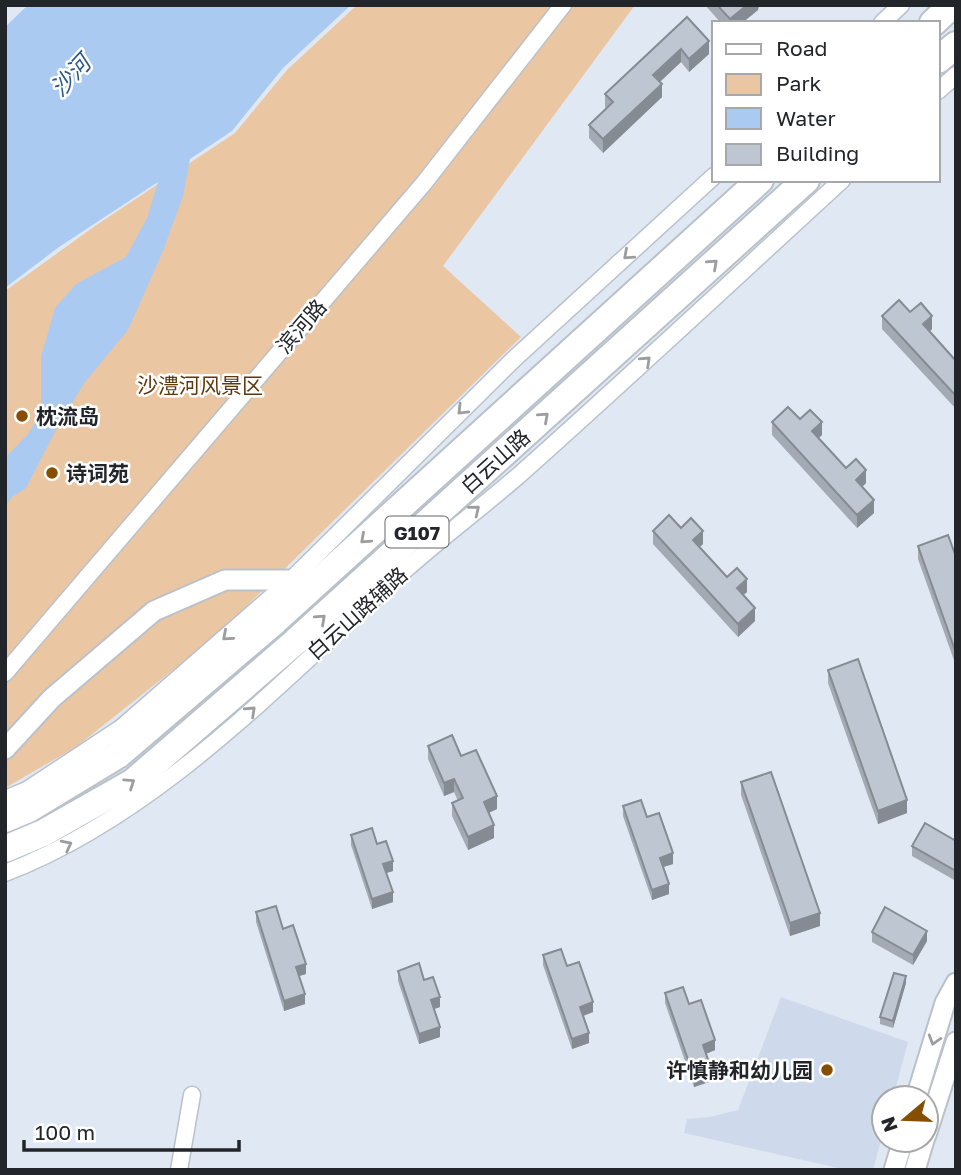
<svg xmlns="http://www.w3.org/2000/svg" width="961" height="1175" font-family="'Golos Text','Noto Sans SC',sans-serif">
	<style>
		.built { fill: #cedaeb }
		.green { fill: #eac6a2 }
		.water { fill: #abcaf2 }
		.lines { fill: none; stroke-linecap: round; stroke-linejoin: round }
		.minor-casing { stroke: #b9c1cb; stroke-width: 19 }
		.tertiary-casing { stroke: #b9c1cb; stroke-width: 23 }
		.trunk-casing { stroke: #b9c1cb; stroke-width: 30 }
		.minor { stroke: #fff; stroke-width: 16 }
		.tertiary { stroke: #fff; stroke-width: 19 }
		.trunk { stroke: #fff; stroke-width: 26 }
		.wall { fill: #a3aab4 }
		.shaded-wall { fill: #858b92 }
		.building { fill: #bec6d1; stroke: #858b92; stroke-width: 2 }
		.oneway { stroke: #9c9d9f }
		.poi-dot { fill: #864f00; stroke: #fff; stroke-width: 2.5 }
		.labels { text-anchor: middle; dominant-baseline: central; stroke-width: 5; stroke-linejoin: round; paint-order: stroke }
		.shield { fill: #fff; stroke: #646669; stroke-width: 2 }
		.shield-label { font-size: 19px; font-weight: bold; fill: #222529 }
		.street-label { font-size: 21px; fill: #222529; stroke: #fff }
		.park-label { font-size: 21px; fill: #5d380c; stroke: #fff }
		.poi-label { font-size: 21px; font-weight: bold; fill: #222529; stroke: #fff; text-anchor: start }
		.water-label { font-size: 23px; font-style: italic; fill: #2e578a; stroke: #fff }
	</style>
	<rect width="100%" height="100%" fill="#dfe8f3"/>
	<path class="built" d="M781,997L908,1042L893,1098H884V1129L873,1170H847L684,1133L687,1119L710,1117L738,1110Z"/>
	<path class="green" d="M357,5H635L443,266L521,337L217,635L76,747L5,788V291L95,226L235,133L287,70Z"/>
	<path class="water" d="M28,5H351L283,68L232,131L190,159L183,196L163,251L128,330L85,382L59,424L26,488L12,497L5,507V458L28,434L41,413V357L55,308L76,284L126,257L147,218L158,182L59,247L5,288V27Z"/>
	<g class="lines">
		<g class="minor-casing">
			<g id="minor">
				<path d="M882,23L901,5"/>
				<path d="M938,91L956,75"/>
				<path d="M5,673L424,183L563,5"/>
				<path d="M5,799L27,790L121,728L291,580L514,359L714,176"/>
				<path d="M5,873C159,814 283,679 404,571C441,538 481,508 518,476C627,379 734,279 842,180"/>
				<path d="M179,1170L192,1095"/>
			</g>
		</g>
		<g class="tertiary-casing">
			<g id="tertiary">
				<path d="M5,749L52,698L154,611L225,580H320"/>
				<path d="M916,1098L945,1003L956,983"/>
				<path d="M926,1135L956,1042"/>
				<path d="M894,1170L903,1140"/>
				<path d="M915,1170L924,1140"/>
			</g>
		</g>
		<g class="trunk-casing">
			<g id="trunk">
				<path d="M933,23L952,5"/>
				<path d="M938,60L956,45"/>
				<path d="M5,819L29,809L118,755L275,621L760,180"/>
				<path d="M5,849L43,833L133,782L295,642L806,180"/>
			</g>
		</g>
		<use href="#minor" class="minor"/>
		<use href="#tertiary" class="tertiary"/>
		<use href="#trunk" class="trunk"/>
	</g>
	<g class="wall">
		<path d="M705,5H759L758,10L742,23H721Z"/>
		<path d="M687,17L709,54L689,72L681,62L660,82L662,97L603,153L589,138V125L606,108L605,107V94Z"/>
		<path d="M910,312L932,329L929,332L956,361V409L882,329V316Z"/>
		<path d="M800,419L822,435L819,438L846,468L866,483L862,487L874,513L857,528L772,435V422Z"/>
		<path d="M681,528L703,544L700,547L727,577L747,592L743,595L755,621L738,637L653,544V531Z"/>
		<path d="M918,546L956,557V666L918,559Z"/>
		<path d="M828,670L907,813L878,824L828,683Z"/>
		<path d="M428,746L461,756L497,809L488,813L494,838L468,850L452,816V803L458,801L454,792L444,796L428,759Z"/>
		<path d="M741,782L820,926L790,936L741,795Z"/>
		<path d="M623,806L647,817L673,864L663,867L669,894L652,900L623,816Z"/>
		<path d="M351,835L377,844L393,871L386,873L393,902L372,909L351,845Z"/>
		<path d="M956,841V881L912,856V846Z"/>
		<path d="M256,912L283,929L306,974L299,976L305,1004L284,1011L256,922Z"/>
		<path d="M872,932L927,941L913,965L872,942Z"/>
		<path d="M543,955L567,966L593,1012L583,1016L589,1043L572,1049L543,965Z"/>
		<path d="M398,971L424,980L440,1007L434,1009L440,1037L419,1044L398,981Z"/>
		<path d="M906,983L893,1028L880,1024V1017Z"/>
		<path d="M665,993L715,1050L706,1054L712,1081L694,1087L665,1003Z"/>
	</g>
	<g class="shaded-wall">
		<path d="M747,5H759L758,10L742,23H730V19Z"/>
		<path d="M709,41V54L689,72V59Z"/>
		<path d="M681,49V62L653,88V75Z"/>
		<path d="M662,84V97L603,153V139Z"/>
		<path d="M932,316V329L923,338V324Z"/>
		<path d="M822,422V435L812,444V431Z"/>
		<path d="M866,470V483L856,493V480Z"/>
		<path d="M874,500V513L857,528V515Z"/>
		<path d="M703,531V544L693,553V540Z"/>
		<path d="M747,579V592L737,601V588Z"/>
		<path d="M755,608V621L738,637V624Z"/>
		<path d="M454,779V792L444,796V783Z"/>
		<path d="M497,796V809L484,815V802Z"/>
		<path d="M907,800V813L878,824V811Z"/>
		<path d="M494,825V838L468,850V837Z"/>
		<path d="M673,853V864L660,868V858Z"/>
		<path d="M393,861V871L383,874V864Z"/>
		<path d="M669,884V894L652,900V890Z"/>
		<path d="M393,892V902L372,909V899Z"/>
		<path d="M820,913V926L790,936V923Z"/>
		<path d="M927,931V941L913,965V955Z"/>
		<path d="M306,964V974L296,977V967Z"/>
		<path d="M906,976V983L893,1028V1021Z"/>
		<path d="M305,994V1004L284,1011V1001Z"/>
		<path d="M440,997V1007L431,1010V1000Z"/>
		<path d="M593,1002V1012L580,1017V1007Z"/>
		<path d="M440,1027V1037L419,1044V1034Z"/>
		<path d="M589,1033V1043L572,1049V1039Z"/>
		<path d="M715,1040V1050L703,1055V1045Z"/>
		<path d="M712,1071V1081L694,1087V1077Z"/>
	</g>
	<g class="building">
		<path d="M717,5H747L730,19Z"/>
		<path d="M687,17L709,41L689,59L681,49L653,75L662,84L603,139L589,125L613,102L605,94Z"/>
		<path d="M899,300L910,312L921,303L932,316L923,324L956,361V396L882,316Z"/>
		<path d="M788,407L800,419L810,410L822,422L812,431L846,468L856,459L866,470L856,480L874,500L857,515L772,422Z"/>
		<path d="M669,515L681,528L691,518L703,531L693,540L727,577L737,568L747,579L737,588L755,608L738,624L653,531Z"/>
		<path d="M948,535L956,557V653L918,546Z"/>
		<path d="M858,659L907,800L878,811L828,670Z"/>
		<path d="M452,735L461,756L476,750L497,796L484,802L494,825L468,837L452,803L463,798L454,779L444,783L428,746Z"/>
		<path d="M771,772L820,913L790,923L741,782Z"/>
		<path d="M641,800L647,817L659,813L673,853L660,858L669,884L652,890L623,806Z"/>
		<path d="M925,823L956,841V871L912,846Z"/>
		<path d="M372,828L377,844L386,841L393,861L383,864L393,892L372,899L351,835Z"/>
		<path d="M276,906L283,929L293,925L306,964L296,967L305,994L284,1001L256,912Z"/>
		<path d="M885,907L927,931L913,955L872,932Z"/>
		<path d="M561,949L567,966L579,962L593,1002L580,1007L589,1033L572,1039L543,955Z"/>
		<path d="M419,963L424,980L433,977L440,997L431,1000L440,1027L419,1034L398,971Z"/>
		<path d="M894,973L906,976L893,1021L880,1017Z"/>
		<path d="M683,987L689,1004L701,1000L715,1040L703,1045L712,1071L694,1077L665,993Z"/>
	</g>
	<defs><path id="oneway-chevron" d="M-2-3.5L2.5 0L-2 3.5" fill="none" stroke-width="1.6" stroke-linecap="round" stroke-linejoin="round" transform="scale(1.75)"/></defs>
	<g class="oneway">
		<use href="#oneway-chevron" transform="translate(628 255) rotate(138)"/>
		<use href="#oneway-chevron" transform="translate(713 264) rotate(-42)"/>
		<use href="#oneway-chevron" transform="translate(646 361) rotate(-43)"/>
		<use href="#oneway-chevron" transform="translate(462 410) rotate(135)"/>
		<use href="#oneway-chevron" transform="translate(544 417) rotate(-42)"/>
		<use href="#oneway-chevron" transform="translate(475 510) rotate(-39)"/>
		<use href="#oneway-chevron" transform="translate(365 539) rotate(138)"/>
		<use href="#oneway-chevron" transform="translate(321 619) rotate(-42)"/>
		<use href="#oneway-chevron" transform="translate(227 636) rotate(139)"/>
		<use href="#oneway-chevron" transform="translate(251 711) rotate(-43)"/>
		<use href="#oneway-chevron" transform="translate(130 783) rotate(-34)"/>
		<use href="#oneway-chevron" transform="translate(67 845) rotate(-27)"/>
		<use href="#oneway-chevron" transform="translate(934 1040) rotate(107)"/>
	</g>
	<g class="poi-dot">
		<circle cx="22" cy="416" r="7"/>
		<circle cx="52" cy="473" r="7"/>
		<circle cx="827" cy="1070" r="7"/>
	</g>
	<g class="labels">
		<rect class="shield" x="385.5" y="516.5" width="63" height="31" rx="5"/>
		<g class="shield-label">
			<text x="417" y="532">G107</text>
		</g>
		<g class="street-label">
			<text transform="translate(301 326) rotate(-49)">滨河路</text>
			<text transform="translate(495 461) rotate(-42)">白云山路</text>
			<text transform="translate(357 613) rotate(-42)">白云山路辅路</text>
		</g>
		<g class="park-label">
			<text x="200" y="385">沙澧河风景区</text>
		</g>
		<g class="poi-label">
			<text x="36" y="416">枕流岛</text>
			<text x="66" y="473">诗词苑</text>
			<text x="813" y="1070" text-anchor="end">许慎静和幼儿园</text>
		</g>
		<g class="water-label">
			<text transform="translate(70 75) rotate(-47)">沙河</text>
		</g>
	</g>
	<rect width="961" height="1175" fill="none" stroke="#222529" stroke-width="14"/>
	<rect x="712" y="21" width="228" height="161" fill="#ffffff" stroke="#a7a8a9" stroke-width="2"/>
	<rect x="726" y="44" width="35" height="10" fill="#ffffff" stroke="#a7a8a9" stroke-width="2"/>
	<text x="776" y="56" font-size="21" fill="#222529">Road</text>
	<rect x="726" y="74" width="35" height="21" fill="#eac6a2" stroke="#a7a8a9" stroke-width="2"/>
	<text x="776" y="91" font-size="21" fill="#222529">Park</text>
	<rect x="726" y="108" width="35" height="21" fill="#abcaf2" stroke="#a7a8a9" stroke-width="2"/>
	<text x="776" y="126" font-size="21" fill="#222529">Water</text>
	<rect x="726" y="144" width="35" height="21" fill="#bec6d1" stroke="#a7a8a9" stroke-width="2"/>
	<text x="776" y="161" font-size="21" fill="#222529">Building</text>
	<g transform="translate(905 1119) rotate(251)"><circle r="33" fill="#ffffff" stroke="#a7a8a9" stroke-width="2"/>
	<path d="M0-5L12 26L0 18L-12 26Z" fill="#864f00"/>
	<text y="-10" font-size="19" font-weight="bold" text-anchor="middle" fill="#222529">N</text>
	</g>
	<path d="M24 1140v10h215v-10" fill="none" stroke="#222529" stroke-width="3.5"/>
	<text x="35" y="1140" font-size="21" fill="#222529" stroke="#ffffff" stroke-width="5" paint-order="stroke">100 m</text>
</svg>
